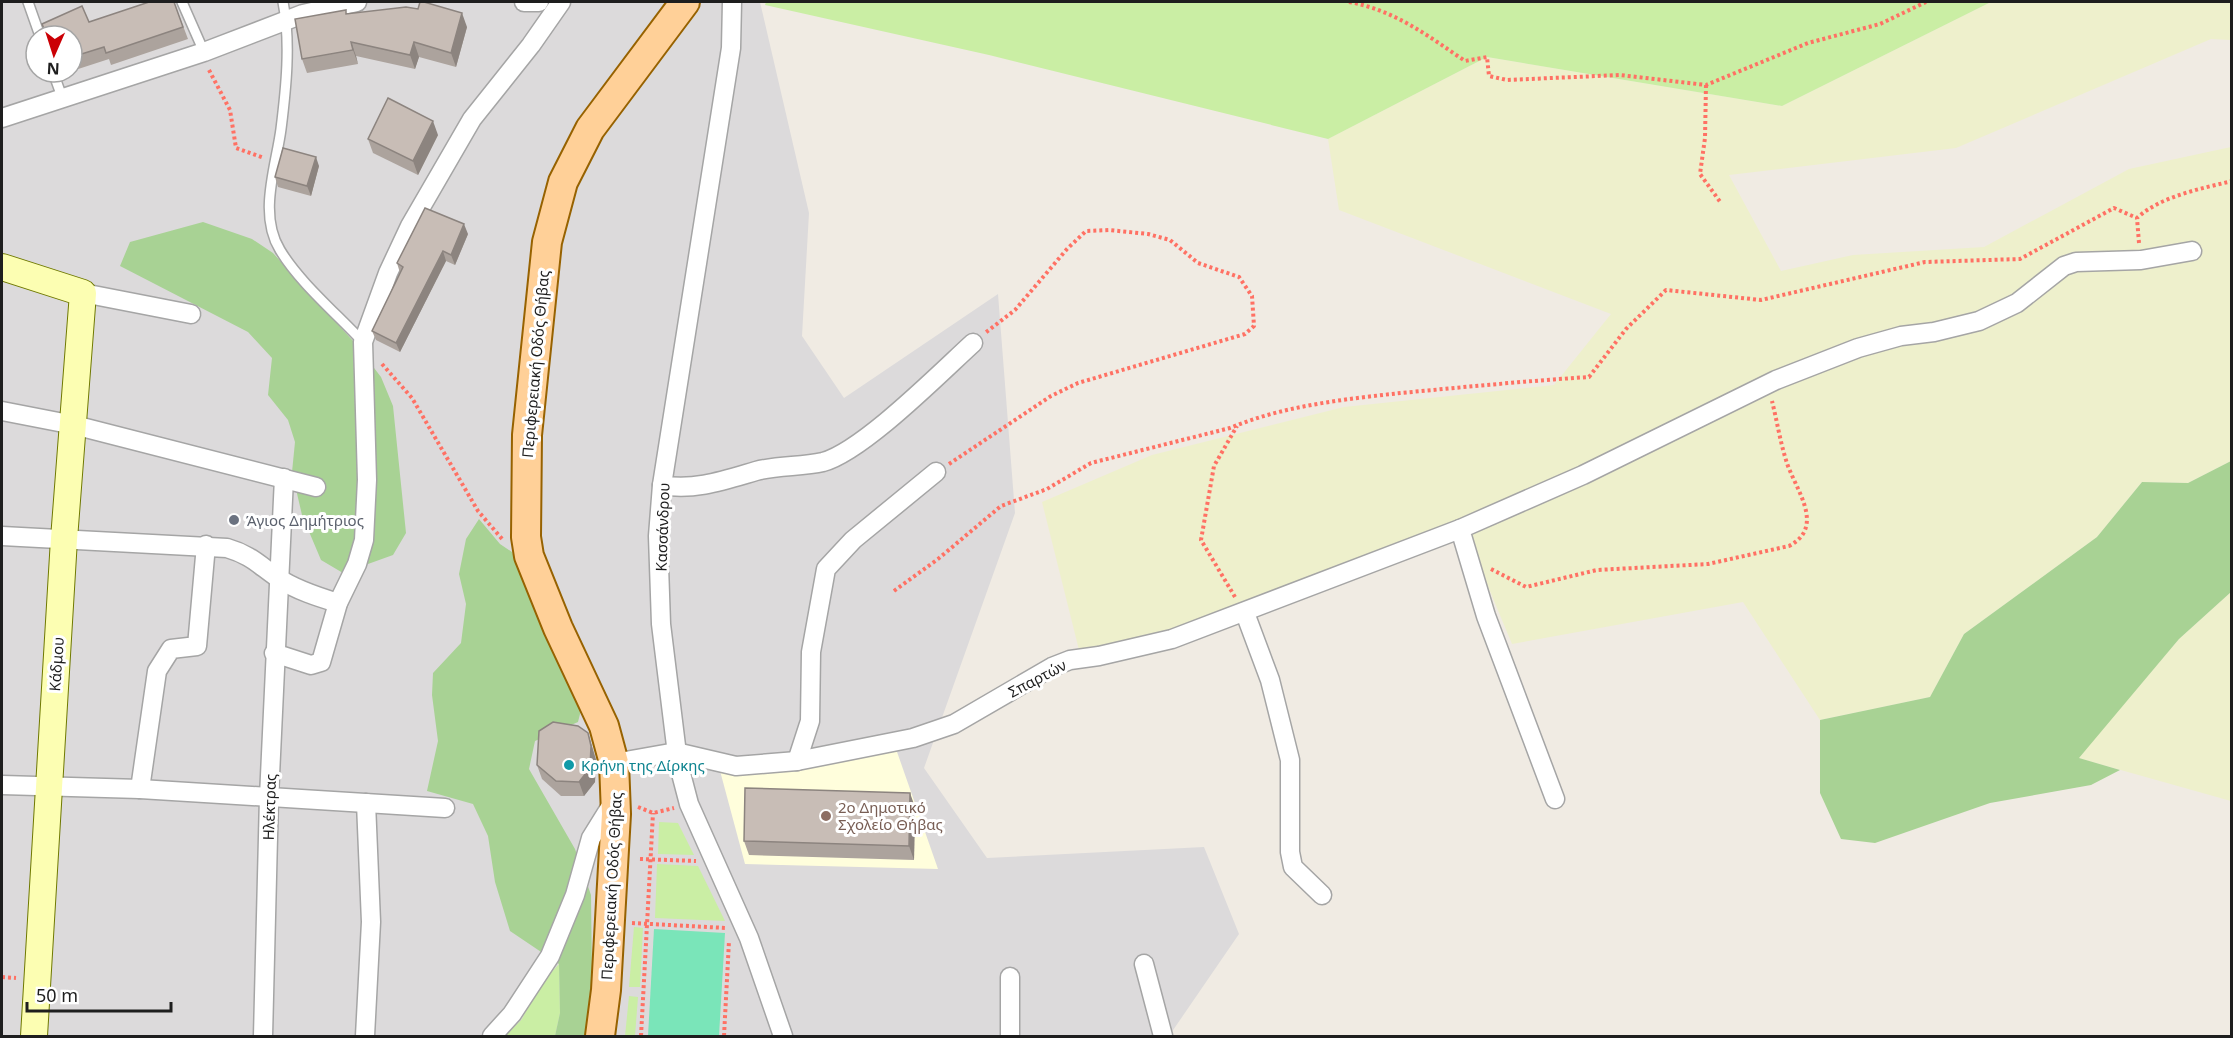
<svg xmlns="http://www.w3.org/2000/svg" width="2233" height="1038" font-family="'Noto Sans',sans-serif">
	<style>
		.residential { fill: #dcdadb; fill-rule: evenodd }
		.education { fill: #fffedc }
		.farmland { fill: #eef0cc }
		.grass { fill: #caeea4 }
		.forest { fill: #a8d294 }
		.pitch { fill: #7ae5b9 }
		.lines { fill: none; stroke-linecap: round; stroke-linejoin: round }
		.lane-casing { stroke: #a5a5a5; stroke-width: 12 }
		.street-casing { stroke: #a5a5a5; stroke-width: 21 }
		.secondary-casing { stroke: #6f7900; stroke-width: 28 }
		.primary-casing { stroke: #976200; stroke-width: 32 }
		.path { stroke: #ff7164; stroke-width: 4; stroke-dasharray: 3 3; stroke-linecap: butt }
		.lane { stroke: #fff; stroke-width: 9 }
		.street { stroke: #fff; stroke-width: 18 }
		.secondary { stroke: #fcfeb2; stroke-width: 26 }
		.primary { stroke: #ffd098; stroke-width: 28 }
		.wall { fill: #aca39d }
		.shaded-wall { fill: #8c847f }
		.building { fill: #c8bdb6; stroke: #8c847f; stroke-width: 1.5 }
		.worship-dot { fill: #6b7280; stroke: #fff; stroke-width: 2 }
		.culture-dot { fill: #0f9aa8; stroke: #fff; stroke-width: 2 }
		.education-dot { fill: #8d6e63; stroke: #fff; stroke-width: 2 }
		.labels { text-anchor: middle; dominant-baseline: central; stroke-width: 6; stroke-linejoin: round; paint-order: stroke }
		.street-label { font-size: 15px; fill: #1e1e1e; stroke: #fff }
		.worship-label { font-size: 15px; fill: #5b616d; stroke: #fff; text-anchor: start }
		.culture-label { font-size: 15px; fill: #0d838f; stroke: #fff; text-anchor: start }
		.education-label { font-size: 15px; fill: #785e54; stroke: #fff; text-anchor: start }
	</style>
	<rect width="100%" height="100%" fill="#f0ebe3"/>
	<path class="residential" d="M2,2H760L809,213L802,336L844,398L998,294L1015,513L924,768L987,858L1204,847L1239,934L1169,1036H2ZM36,36H72V72H36Z"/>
	<path class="education" d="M896,749L938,869L745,864L719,767Z"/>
	<g class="farmland">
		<path d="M1991,2H2231V40L2211,39L1956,148L1729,175L1781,271L1853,255L1984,247L2129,169L2231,147V461L2188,483L2142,482L2097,537L1964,634L1930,697L1820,720L1743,602L1512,644L1460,519L1163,633L1111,646L1079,650L1042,502L1152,455L1344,407L1554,385L1611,314L1339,210L1328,139L1487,57L1782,106Z"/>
		<path d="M2231,592V801L2078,758L2179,639Z"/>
	</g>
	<g class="grass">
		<path d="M766,2H1991L1782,106L1487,57L1328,139L989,55L765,5Z"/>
		<path d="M659,822L678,823L694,855L658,854Z"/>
		<path d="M657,864L698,866L725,921L655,918Z"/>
		<path d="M634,927L643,928L640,987H629Z"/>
		<path d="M559,964L560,1013L555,1036H505L522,1019L538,987Z"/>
		<path d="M629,996L638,997L635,1036H625Z"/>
	</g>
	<g class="forest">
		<path d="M203,222L252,239L273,253L354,342L381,377L393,406L406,533L393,555L343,573L321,560L302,515L292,472L295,442L288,420L268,395L272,358L248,332L120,266L130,242Z"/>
		<path d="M2231,461V592L2179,639L2079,758L2120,770L2091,785L1990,803L1875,843L1841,839L1820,793V720L1930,697L1964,634L2097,537L2142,482L2188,483Z"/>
		<path d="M479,519L500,544L512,552L529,596L574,691L581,710L578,722L535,741L529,769L575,849L591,895L592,977L585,1036H555L560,1013L559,964L510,931L495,882L488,836L473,804L427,791L438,741L432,695L433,673L461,643L466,604L459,574L466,539Z"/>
	</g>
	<path class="pitch" d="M654,929L725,933L719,1036H648Z"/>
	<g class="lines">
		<g class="lane-casing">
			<g id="lane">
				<path d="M28,2L40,36"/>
				<path d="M182,2L204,52"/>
				<path d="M283,2C291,42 286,89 281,129C276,167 258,214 280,250C299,282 337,314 363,342"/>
				<path d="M53,72L62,97"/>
			</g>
		</g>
		<g class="street-casing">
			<g id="street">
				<path d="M524,2H539"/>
				<path d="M732,2L731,48L662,485L658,536L661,624L678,762L689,804L749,938L783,1036"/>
				<path d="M2,118L204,52L303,14L357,2"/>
				<path d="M83,293L191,314"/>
				<path d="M2,411L74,425L316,487"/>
				<path d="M662,485C694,491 725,480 756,471C778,465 801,467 823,462C863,451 940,373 973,343"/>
				<path d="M2,536L227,548C251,555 259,565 278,578C296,590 318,597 338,603"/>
				<path d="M1245,613L1270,680L1290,760V852L1293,867L1322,895"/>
				<path d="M274,653L311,665L321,662L338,603L357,564L364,540L367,480L363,342L388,273L410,226L472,119L531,45L561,2"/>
				<path d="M797,761L810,721L811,652L826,569L853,540L936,472"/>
				<path d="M614,763L676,752L736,766L797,761L913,738L954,724L1052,667L1070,660L1099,656L1172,639L1460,529"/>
				<path d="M2,785L140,789L445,808"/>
				<path d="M140,789L157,671L171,649L197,646L206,545"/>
				<path d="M1555,799L1486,616L1460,529L1583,475L1776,380L1858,348L1901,336L1934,332L1979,321L2017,303L2064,266L2076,262L2141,260L2192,251"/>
				<path d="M1144,964L1163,1036"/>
				<path d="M1010,977V1036"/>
				<path d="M263,1036L269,797L284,478"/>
				<path d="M365,1036L371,922L366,803"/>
				<path d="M492,1036L512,1014L550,956L575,895L591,838L614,801"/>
			</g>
		</g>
		<g class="secondary-casing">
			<path id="secondary" d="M2,267L83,293L64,539L34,1036"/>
		</g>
		<g class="primary-casing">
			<path id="primary" d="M600,1036L606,990L616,814L614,763L604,726L558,628L529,556L526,537L527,435L547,242L563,182L590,129L685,2"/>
		</g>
		<g class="path">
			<path d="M1349,2C1394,10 1427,35 1465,61L1487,57L1489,76L1507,80L1620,75L1706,85L1808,43L1880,24L1926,2"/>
			<path d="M209,70L230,110L236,148L264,158"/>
			<path d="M1706,85L1705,138L1700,174L1721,203"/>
			<path d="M2139,243L2137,218C2161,196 2200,189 2232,181"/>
			<path d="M382,364L412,398L478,511L503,540"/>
			<path d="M949,464L1051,396L1078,383L1245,334L1254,326L1252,296L1239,277L1198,263L1170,240L1148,234L1109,230L1086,231L1067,249L1015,310L985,333"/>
			<path d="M1491,569L1526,587L1597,570L1708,564L1789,546C1827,526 1794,488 1786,460C1780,441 1777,421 1772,401"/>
			<path d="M894,591L938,559L1001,506L1047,489L1091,463L1230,428C1282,406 1345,399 1401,393C1464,387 1526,381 1589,377L1626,329L1666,290L1761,300L1925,262L2020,259L2114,208L2137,218"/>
			<path d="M1235,597L1201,540L1214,466L1237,426"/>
			<path d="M638,807L653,813L674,808"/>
			<path d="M640,859L696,861"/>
			<path d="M632,923L726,928"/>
			<path d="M2,977L16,978"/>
			<path d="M641,1036L653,813"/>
			<path d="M724,1036L729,941"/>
		</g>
		<use href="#lane" class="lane"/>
		<use href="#street" class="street"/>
		<use href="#secondary" class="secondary"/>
		<use href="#primary" class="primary"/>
	</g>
	<g class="wall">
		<path d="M174,2L188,39L111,65L109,59L72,71V36L89,22Z"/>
		<path d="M347,14L467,27L456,67L419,57L415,69L356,56L358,64L307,73L302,59Z"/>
		<path d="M60,72H69L61,75Z"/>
		<path d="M438,135L418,175L373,153L368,139Z"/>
		<path d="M319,166L311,196L278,187L275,177Z"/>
		<path d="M468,234L455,265L446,261L400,352L376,340L372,331L400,273L397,263Z"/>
		<path d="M588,733L596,760L595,782L584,796H561L542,779L537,765Z"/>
		<path d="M915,807L914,860L749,855L744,841Z"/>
	</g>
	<g class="shaded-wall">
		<path d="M462,13L467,27L456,67L451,53Z"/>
		<path d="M351,42L356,56L358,64L353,50Z"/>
		<path d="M414,42L419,57L415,69L410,55Z"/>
		<path d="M433,121L438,135L418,175L413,161Z"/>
		<path d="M316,157L319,166L311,196L307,186Z"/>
		<path d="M464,224L468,234L455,265L451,255Z"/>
		<path d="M443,251L446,261L400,352L396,343Z"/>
		<path d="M588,733L596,760L595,782L584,796L579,782Z"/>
		<path d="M910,793L915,807L914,860L909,846Z"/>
	</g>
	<g class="building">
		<path d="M149,2H174L183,27L106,53L104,47L72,57V36H47L42,24L82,6L89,22Z"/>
		<path d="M420,2H424L462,13L451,53L414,42L410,55L351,42L353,50L302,59L295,19L346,10V14L406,7L418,9Z"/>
		<path d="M388,98L433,121L413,161L368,139Z"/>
		<path d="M283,148L316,157L307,186L275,177Z"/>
		<path d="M425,208L464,224L451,255L443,251L396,343L372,331L403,267L397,263Z"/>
		<path d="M553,722L578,726L588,733L591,746L590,768L579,782L556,781L537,765L539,731Z"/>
		<path d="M745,788L910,793L909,846L744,841Z"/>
	</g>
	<circle class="worship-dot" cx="234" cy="520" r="6"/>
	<circle class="culture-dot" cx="569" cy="765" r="6"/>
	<circle class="education-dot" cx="826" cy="816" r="6"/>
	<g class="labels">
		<g class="street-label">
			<text transform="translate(535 364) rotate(-85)">Περιφερειακή Οδός Θήβας</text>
			<text transform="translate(662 527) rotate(-88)">Κασσάνδρου</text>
			<text transform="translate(56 664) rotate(-86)">Κάδμου</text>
			<text transform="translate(1037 678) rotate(-28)">Σπαρτών</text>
			<text transform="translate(269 807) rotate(-88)">Ηλέκτρας</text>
			<text transform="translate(611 886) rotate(-87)">Περιφερειακή Οδός Θήβας</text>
		</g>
		<g class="worship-label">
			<text x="246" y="520">Άγιος Δημήτριος</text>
		</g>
		<g class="culture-label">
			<text x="581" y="765">Κρήνη της Δίρκης</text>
		</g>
		<g class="education-label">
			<text x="838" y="807">2ο Δημοτικό<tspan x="838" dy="17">Σχολείο Θήβας</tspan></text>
		</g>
	</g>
	<rect width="2233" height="1038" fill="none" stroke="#1e1e1e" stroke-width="6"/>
	<g transform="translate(54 54) rotate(183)"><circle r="28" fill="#ffffff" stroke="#a5a5a5" stroke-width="1.5"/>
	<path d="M0-4.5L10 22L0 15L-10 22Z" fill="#cb0005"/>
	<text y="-9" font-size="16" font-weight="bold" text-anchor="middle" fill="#1e1e1e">N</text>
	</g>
	<path d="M27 1002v9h144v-9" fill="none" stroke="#1e1e1e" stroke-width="3"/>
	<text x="36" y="1002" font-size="18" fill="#1e1e1e" stroke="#ffffff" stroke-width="4.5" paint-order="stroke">50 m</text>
</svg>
